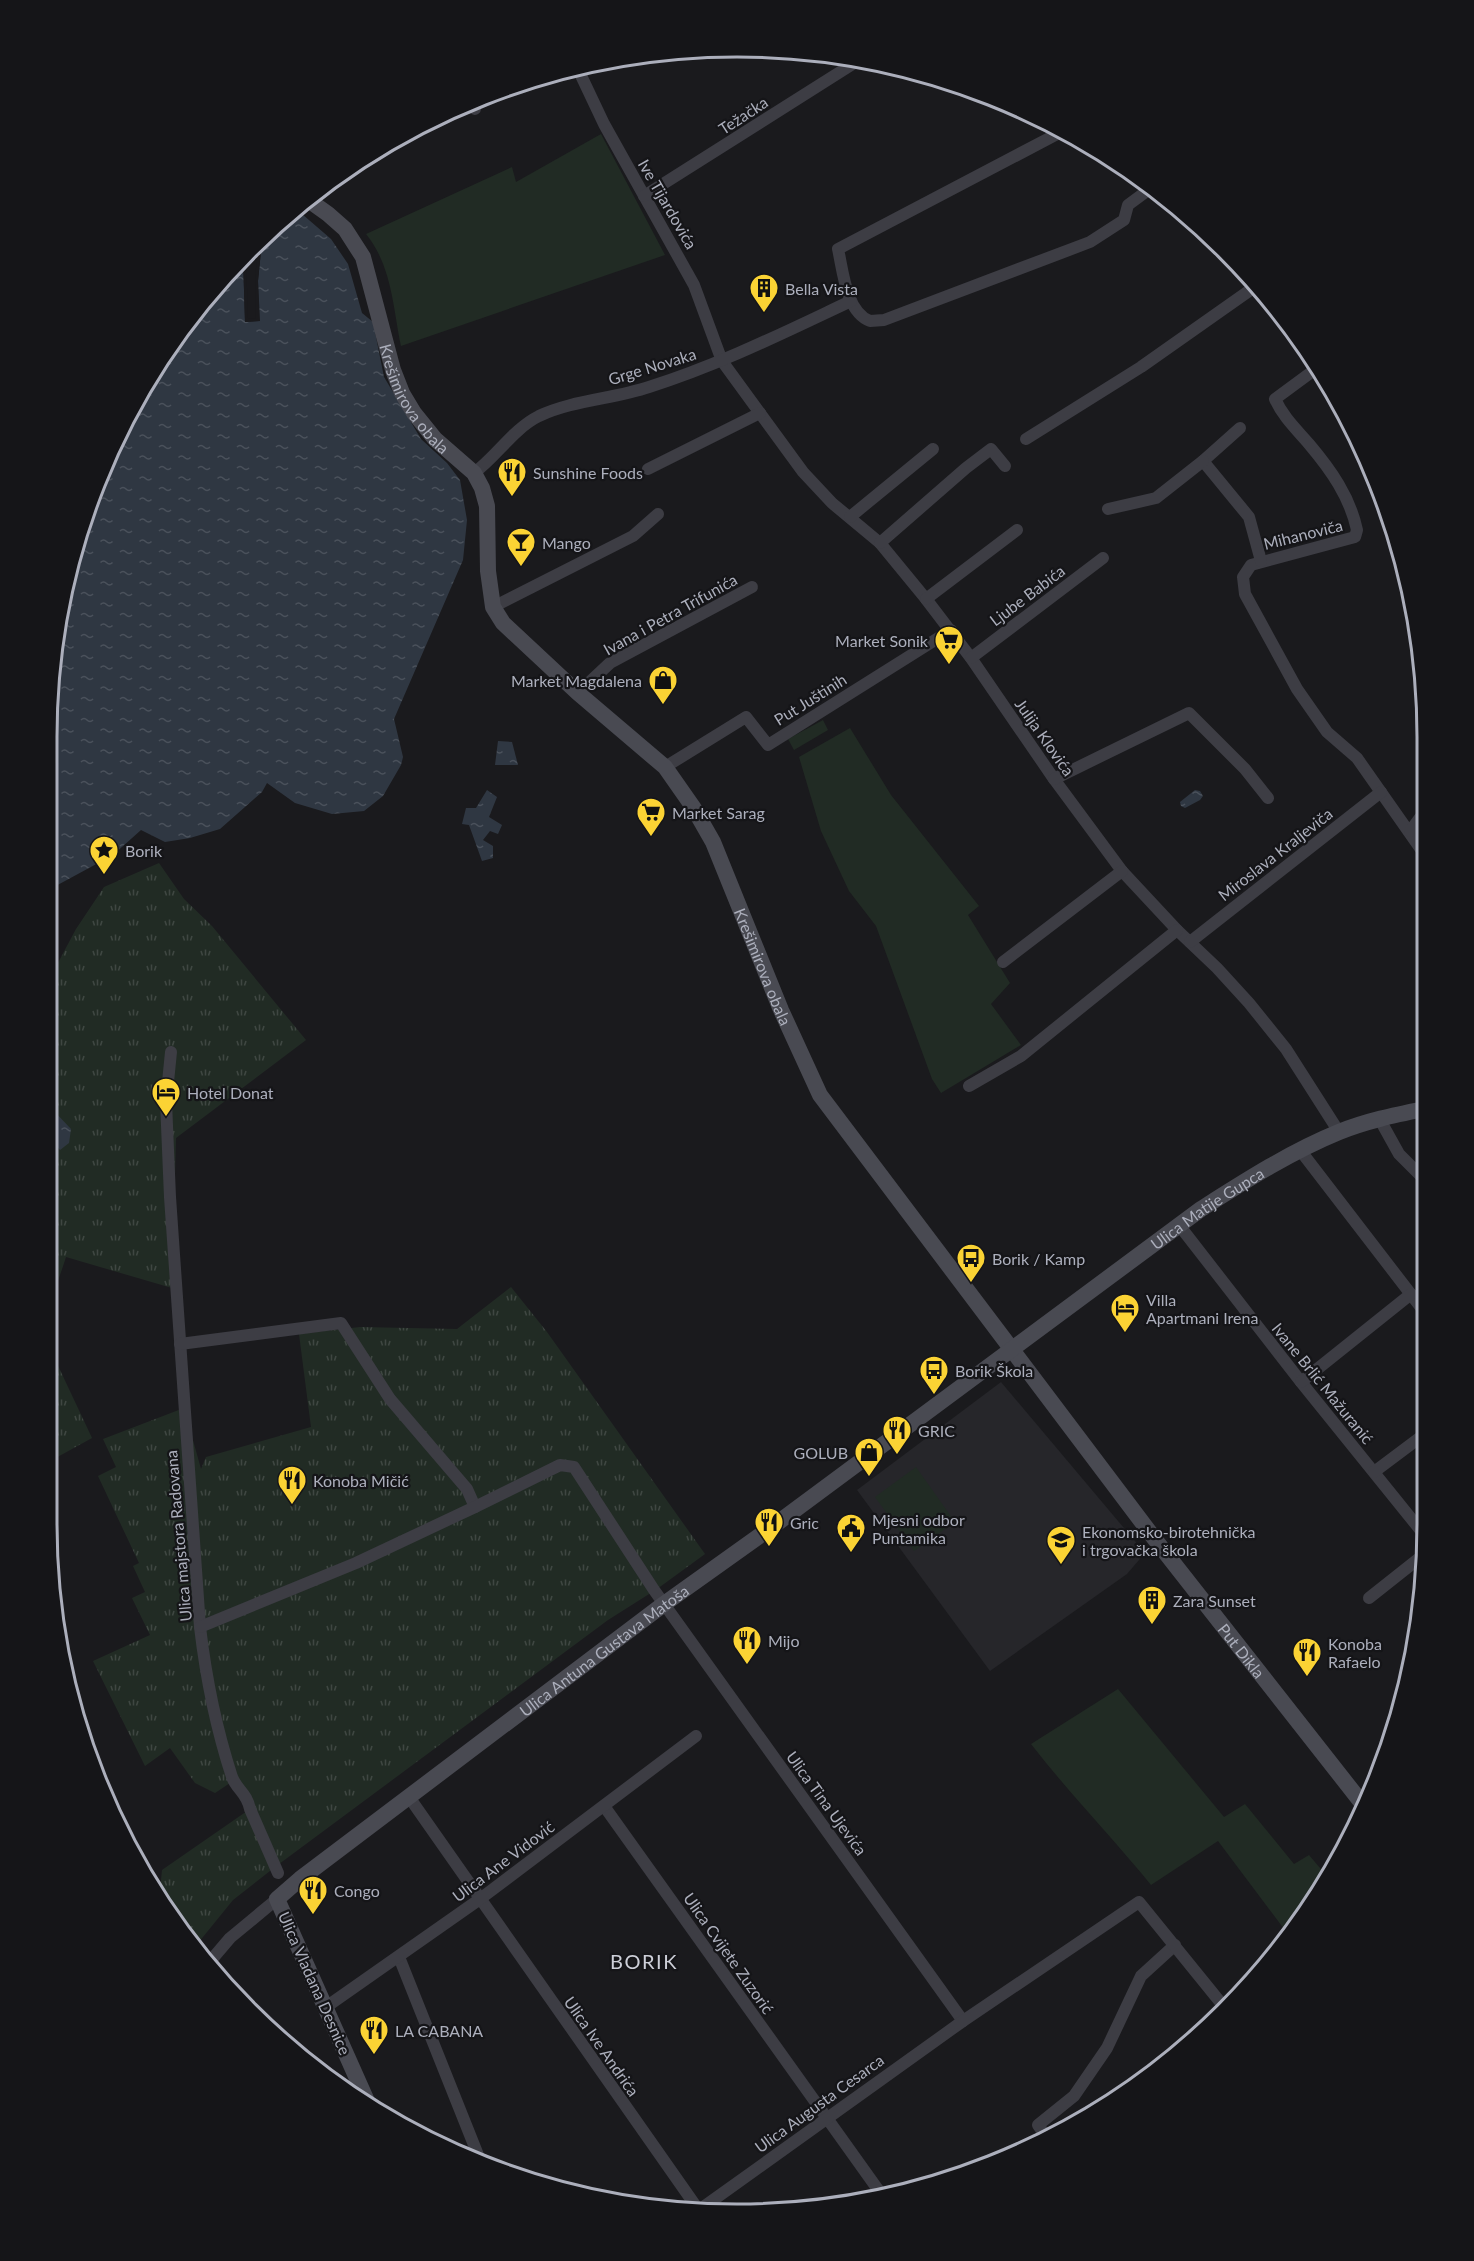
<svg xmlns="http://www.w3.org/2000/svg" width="1474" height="2261" font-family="Lato,sans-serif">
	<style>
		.built { fill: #26262a }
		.green { fill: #212b24 }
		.park { fill: url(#park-tufts) }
		.water { fill: url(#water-ripples) }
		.pier { fill: #1a1a1d }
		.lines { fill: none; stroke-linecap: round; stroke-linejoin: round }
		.street { stroke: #3d3d44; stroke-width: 12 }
		.secondary { stroke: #494a52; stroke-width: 16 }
		.labels { text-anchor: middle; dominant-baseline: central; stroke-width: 4.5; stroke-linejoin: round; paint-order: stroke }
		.street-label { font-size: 16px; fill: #acafbc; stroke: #151518 }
		.poi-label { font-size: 16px; fill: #acafbc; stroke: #151518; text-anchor: start }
		.quarter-label { font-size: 20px; letter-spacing: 1.5px; fill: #cdcfd8; stroke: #151518 }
		.rim { fill: none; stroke: #acafbc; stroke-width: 3 }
	</style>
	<defs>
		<pattern id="park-tufts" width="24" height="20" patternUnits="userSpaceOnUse" patternTransform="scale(1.5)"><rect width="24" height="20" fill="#212b24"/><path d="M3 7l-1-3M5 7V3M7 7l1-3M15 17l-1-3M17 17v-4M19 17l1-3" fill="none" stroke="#3f4742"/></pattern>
		<pattern id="water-ripples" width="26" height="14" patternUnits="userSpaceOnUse" patternTransform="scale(1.5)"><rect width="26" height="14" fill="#2f3742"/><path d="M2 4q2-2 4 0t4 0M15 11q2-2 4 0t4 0" fill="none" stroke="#4a515b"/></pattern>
	</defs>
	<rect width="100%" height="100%" fill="#1a1a1d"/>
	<path class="built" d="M1001,1382L1145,1553L1127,1574L990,1671L857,1490Z"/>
	<g class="green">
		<path d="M601,134L665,255L401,346C393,308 392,266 366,234L512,167L516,182Z"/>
		<path d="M823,720L828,730L794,750L788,739Z"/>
		<path d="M850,728L891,795L979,906L968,915L1010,983L991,1004L1021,1045L941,1093L932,1079L876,926L849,891L821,831L799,757Z"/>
		<path d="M916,1467L955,1522L914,1551L875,1497Z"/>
		<path d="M1118,1689L1224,1817L1245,1804L1294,1864L1309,1855L1326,1875L1287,1933L1218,1841L1151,1885C1112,1837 1069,1793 1031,1744Z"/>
	</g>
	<g class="park">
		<path d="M159,863L184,899L212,926L306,1040L176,1138L172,1288L66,1257L52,1299V974L76,929L104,887Z"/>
		<path d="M511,1287L547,1332L705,1554L657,1589L608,1620L275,1867L233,1900L194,1948L159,1901L162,1870L250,1809L233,1781L215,1793L195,1783L170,1748L145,1766L93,1661L150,1635L132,1598L145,1592L133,1566L139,1563L98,1476L116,1467L103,1439L184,1408L201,1469L206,1457L311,1427L299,1334L360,1327L457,1329Z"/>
		<path d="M52,1353L92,1438L52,1460Z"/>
	</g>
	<g class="water">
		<path d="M291,213L302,214L331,239L348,264L362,313L373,322L384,377L421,439L447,463L460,480L467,520L463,560L394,719L403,757L401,765L383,796L364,811L332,814L295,803L267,783L262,792L220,829L190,838L165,842L141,830L113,855L52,888V647L83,515L118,432L218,281L243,258L245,322L259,321L258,281L262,241Z"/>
		<path d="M498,741L512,742L518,765H495Z"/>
		<path d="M487,790L497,797L489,817L502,825L498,834L490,831L483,840L493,846V858L482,861L469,825L462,824L466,808H476Z"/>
		<path d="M1195,790L1200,791L1203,796L1200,800L1185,808L1181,806L1180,802Z"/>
		<path d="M52,1109L71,1129L69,1143L60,1150L52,1141Z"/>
	</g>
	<path class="pier" d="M262,241L258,281L260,321L245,322L243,258L246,256L248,319L256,318L255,280L258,244Z"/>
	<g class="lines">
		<g class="street">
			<path d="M577,67L604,124L694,285L722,361L803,472L832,503L880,543L926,599L971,658L1054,779L1122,871L1177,930L1217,968L1249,1003L1286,1049L1339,1132"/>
			<path d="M470,103L475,109"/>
			<path d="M1060,129L1061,132L838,249C843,271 846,312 870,321L884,320L1090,242L1124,220L1128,205L1151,188"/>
			<path d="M644,196L859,60"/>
			<path d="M1317,368L1275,399C1283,417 1297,430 1309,444C1331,470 1350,497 1357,530L1355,537L1251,565L1243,577L1245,594L1297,689L1327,732L1357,758L1425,855"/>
			<path d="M1240,428L1203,461L1249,517L1261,561"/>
			<path d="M1026,439L1141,367L1256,286"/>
			<path d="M648,469L760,413"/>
			<path d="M474,473C497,456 513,429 539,416C573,400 613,399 649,387C719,365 785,332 851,301"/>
			<path d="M1108,509L1156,498L1203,461"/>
			<path d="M850,517L933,449"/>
			<path d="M880,543L966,468L991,449L1005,466"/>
			<path d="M926,599L1017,530"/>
			<path d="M493,607L633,536L658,514"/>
			<path d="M971,658L1103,558"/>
			<path d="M578,693L610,663L752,587"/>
			<path d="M665,767L746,717L768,745L951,630"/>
			<path d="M1054,779L1189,713L1245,769L1268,798"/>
			<path d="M1410,831L1425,811"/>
			<path d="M1190,942L1381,792"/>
			<path d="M1003,962L1122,871"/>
			<path d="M171,1052L166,1102L170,1197L200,1627C206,1678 216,1728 232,1777C237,1790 247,1793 250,1809L278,1873"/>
			<path d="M969,1086L1021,1056L1177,930"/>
			<path d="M1379,1118L1399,1154L1424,1179"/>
			<path d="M1300,1150L1423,1310"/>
			<path d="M1179,1225L1301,1382L1422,1532"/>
			<path d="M180,1344L341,1323L390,1399L467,1489L475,1507"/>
			<path d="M1301,1382L1411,1294"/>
			<path d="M1374,1472L1422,1436"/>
			<path d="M1369,1598L1422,1556"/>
			<path d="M200,1627L356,1563L475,1507L560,1465L574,1467L654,1590L963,2021"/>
			<path d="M409,1797L700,2212"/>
			<path d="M604,1806L884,2198"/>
			<path d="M399,1957L482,2165"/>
			<path d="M207,1965L230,1938L277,1899"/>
			<path d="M326,2007L480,1899L696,1736"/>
			<path d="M1048,2139L1038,2125L1074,2096L1107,2048L1141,1976L1175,1945"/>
			<path d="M695,2213L963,2021L1139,1902L1225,2008"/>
		</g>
		<g class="secondary">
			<path id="s1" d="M307,199L328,214L345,229L363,257L393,370L402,393L414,413L435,439L474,473L482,488L487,506L488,571L493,607L503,623L578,693L665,767L693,807L713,842L781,1010L820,1095L1157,1542L1365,1807"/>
			<path id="s2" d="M367,2101L277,1899L300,1879L664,1604L776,1524L1201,1209C1245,1181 1290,1152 1339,1132C1366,1121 1395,1115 1424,1109"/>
		</g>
	</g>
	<defs>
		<g id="building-pin" transform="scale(1.5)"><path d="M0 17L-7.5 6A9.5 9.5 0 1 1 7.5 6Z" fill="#fbd334" stroke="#151518"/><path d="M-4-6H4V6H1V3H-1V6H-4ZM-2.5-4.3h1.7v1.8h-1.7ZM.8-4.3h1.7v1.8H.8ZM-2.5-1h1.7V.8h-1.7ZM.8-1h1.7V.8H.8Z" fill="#111"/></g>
		<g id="restaurant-pin" transform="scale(1.5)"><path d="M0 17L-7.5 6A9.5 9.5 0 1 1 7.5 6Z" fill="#fbd334" stroke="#151518"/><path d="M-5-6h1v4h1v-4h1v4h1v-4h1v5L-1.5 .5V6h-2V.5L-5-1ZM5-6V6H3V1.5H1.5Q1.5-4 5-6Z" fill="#111"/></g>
		<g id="bar-pin" transform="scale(1.5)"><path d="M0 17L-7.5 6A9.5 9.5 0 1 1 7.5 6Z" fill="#fbd334" stroke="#151518"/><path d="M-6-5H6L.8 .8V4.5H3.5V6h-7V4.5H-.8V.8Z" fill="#111"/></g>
		<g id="supermarket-pin" transform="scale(1.5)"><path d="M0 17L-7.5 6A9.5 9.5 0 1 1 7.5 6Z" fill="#fbd334" stroke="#151518"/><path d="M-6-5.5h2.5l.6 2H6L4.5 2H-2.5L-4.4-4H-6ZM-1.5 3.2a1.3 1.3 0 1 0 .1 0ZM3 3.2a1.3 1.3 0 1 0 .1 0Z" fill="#111"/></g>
		<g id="shop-pin" transform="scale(1.5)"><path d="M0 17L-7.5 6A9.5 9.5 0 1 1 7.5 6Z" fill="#fbd334" stroke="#151518"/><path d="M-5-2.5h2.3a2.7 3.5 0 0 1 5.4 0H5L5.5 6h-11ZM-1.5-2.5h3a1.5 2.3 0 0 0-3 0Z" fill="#111"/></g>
		<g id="sight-pin" transform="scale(1.5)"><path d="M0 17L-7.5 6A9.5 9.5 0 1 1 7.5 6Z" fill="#fbd334" stroke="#151518"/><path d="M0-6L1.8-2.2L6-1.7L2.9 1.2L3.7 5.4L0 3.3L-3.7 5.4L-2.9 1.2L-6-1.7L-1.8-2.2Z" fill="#111"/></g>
		<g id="hotel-pin" transform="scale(1.5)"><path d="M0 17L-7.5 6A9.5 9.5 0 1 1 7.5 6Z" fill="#fbd334" stroke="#151518"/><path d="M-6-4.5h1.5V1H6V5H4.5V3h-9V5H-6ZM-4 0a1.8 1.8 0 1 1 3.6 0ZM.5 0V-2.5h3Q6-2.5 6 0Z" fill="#111"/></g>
		<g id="bus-pin" transform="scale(1.5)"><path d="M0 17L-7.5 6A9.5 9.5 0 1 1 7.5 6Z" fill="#fbd334" stroke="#151518"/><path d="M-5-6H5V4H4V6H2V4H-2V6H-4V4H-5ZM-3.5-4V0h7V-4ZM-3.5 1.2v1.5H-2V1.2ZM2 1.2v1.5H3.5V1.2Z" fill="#111"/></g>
		<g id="civic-pin" transform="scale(1.5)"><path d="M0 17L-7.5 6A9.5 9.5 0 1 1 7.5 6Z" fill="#fbd334" stroke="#151518"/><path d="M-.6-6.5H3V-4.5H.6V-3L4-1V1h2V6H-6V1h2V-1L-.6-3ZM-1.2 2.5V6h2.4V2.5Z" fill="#111"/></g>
		<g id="school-pin" transform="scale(1.5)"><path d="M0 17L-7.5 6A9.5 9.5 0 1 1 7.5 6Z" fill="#fbd334" stroke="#151518"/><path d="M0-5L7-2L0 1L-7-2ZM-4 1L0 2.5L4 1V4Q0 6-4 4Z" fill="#111"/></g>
	</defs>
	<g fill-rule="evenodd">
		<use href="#building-pin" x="764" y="288"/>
		<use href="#restaurant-pin" x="512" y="472"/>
		<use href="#bar-pin" x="521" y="542"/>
		<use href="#supermarket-pin" x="949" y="640"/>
		<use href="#shop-pin" x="663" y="680"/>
		<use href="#supermarket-pin" x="651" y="812"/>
		<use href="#sight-pin" x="104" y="850"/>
		<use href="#hotel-pin" x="166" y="1092"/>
		<use href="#bus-pin" x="971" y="1258"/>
		<use href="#hotel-pin" x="1125" y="1308"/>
		<use href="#bus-pin" x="934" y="1370"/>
		<use href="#restaurant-pin" x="897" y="1430"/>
		<use href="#shop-pin" x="869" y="1452"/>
		<use href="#restaurant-pin" x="292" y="1480"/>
		<use href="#restaurant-pin" x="769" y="1522"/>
		<use href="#civic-pin" x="851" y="1528"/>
		<use href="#school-pin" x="1061" y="1540"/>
		<use href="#building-pin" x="1152" y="1600"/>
		<use href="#restaurant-pin" x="747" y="1640"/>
		<use href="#restaurant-pin" x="1307" y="1652"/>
		<use href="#restaurant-pin" x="313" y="1890"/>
		<use href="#restaurant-pin" x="374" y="2030"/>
	</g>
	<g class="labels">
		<g class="street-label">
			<text transform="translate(743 115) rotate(-33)">Težačka</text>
			<text transform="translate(668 204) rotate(60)">Ive Tijardovića</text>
			<text transform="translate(652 366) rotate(-17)">Grge Novaka</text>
			<text stroke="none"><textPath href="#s1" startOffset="234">Krešimirova obala</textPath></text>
			<text transform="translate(1303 534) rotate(-14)">Mihanoviča</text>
			<text transform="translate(1027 595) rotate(-37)">Ljube Babića</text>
			<text transform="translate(670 614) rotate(-29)">Ivana i Petra Trifunića</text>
			<text transform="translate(810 699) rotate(-32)">Put Juštinih</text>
			<text transform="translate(1045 737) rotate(55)">Julija Klovića</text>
			<text transform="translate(1275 854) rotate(-38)">Miroslava Kraljeviča</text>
			<text stroke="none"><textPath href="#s1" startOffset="928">Krešimirova obala</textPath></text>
			<text stroke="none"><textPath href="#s2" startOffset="1380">Ulica Matije Gupca</textPath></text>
			<text transform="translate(1323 1383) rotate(51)">Ivane Brlić Mažuranić</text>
			<text transform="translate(178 1536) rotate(-95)">Ulica majstora Radovana</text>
			<text stroke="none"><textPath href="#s2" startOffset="632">Ulica Antuna Gustava Matoša</textPath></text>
			<text stroke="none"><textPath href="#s1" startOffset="1766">Put Dikla</textPath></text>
			<text transform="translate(827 1803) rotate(54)">Ulica Tina Ujevića</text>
			<text transform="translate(503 1861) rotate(-37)">Ulica Ane Vidović</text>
			<text transform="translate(729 1953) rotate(55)">Ulica Cvijete Zuzorić</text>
			<text transform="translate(315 1983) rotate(66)">Ulica Vladana Desnice</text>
			<text transform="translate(602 2046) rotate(55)">Ulica Ive Andrića</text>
			<text transform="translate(819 2103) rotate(-36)">Ulica Augusta Cesarca</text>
		</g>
		<g class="poi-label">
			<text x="785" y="288">Bella Vista</text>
			<text x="533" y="472">Sunshine Foods</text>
			<text x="542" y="542">Mango</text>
			<text x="928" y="640" text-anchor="end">Market Sonik</text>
			<text x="642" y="680" text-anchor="end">Market Magdalena</text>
			<text x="672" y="812">Market Sarag</text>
			<text x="125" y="850">Borik</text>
			<text x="187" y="1092">Hotel Donat</text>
			<text x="992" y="1258">Borik / Kamp</text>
			<text x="1146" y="1299">Villa<tspan x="1146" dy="18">Apartmani Irena</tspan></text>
			<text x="955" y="1370">Borik Škola</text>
			<text x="918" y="1430">GRIC</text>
			<text x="848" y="1452" text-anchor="end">GOLUB</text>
			<text x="313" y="1480">Konoba Mičić</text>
			<text x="872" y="1519">Mjesni odbor<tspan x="872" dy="18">Puntamika</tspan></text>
			<text x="790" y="1522">Gric</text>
			<text x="1082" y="1531">Ekonomsko-birotehnička<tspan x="1082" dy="18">i trgovačka škola</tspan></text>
			<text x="1173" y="1600">Zara Sunset</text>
			<text x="768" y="1640">Mijo</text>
			<text x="1328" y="1643">Konoba<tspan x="1328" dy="18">Rafaelo</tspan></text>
			<text x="334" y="1890">Congo</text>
			<text x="395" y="2030">LA CABANA</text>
		</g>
		<g class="quarter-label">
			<text x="644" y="1961">BORIK</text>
		</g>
	</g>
	<path d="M0 0H1474V2261H0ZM737 57H737A680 680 0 0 1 1417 737V1524A680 680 0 0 1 737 2204H737A680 680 0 0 1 57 1524V737A680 680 0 0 1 737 57Z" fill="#151518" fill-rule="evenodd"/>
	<path class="rim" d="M737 57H737A680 680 0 0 1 1417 737V1524A680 680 0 0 1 737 2204H737A680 680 0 0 1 57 1524V737A680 680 0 0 1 737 57Z"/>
</svg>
